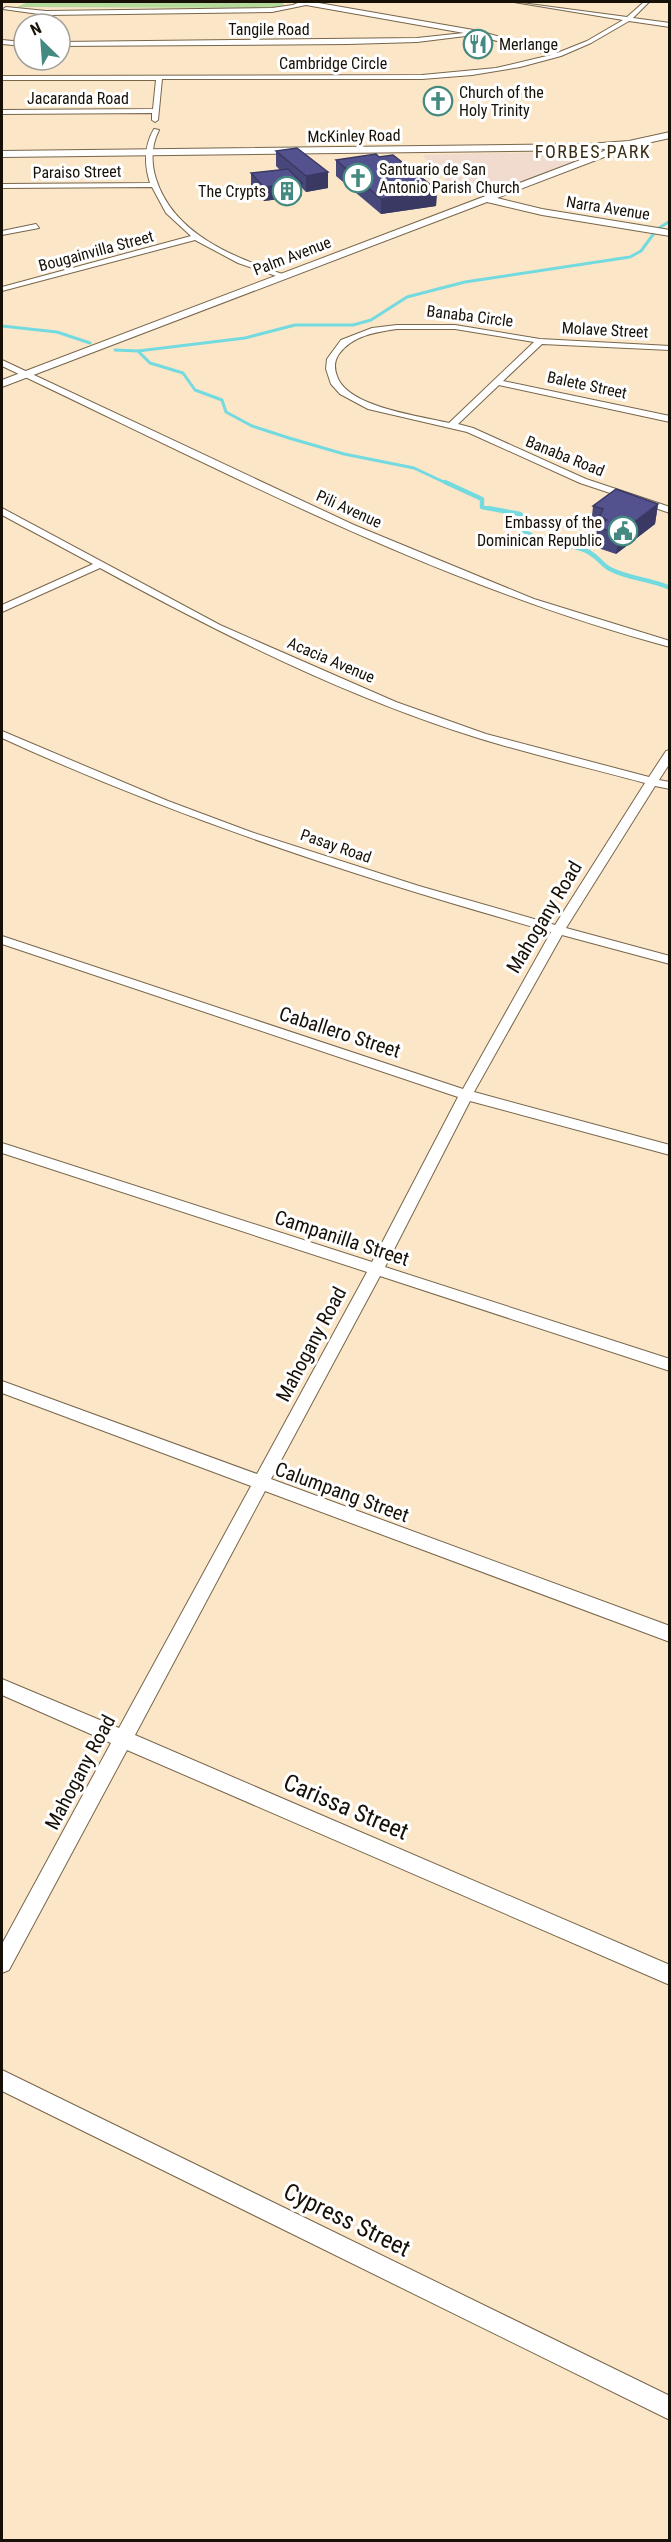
<svg xmlns="http://www.w3.org/2000/svg" width="671" height="2542" font-family="'Roboto Condensed',sans-serif">
	<style>
		.commercial { fill: #f1dbce }
		.green { fill: #b4da9b }
		.lines { fill: none; stroke-linecap: round; stroke-linejoin: round }
		.stream-far1 { stroke: #73dadf; stroke-width: 3 }
		.stream { stroke: #73dadf; stroke-width: 4.5 }
		.street-casing { stroke: #78664b; stroke-width: 2 }
		.secondary-casing { stroke: #78664b; stroke-width: 2 }
		.street { fill: #fff; fill-rule: evenodd }
		.secondary { fill: #fff; fill-rule: evenodd }
		.wall { fill: #47477a }
		.shaded-wall { fill: #3a3963 }
		.building { fill: #53528e; stroke: #3a3963; stroke-width: 1.5 }
		.labels { text-anchor: middle; dominant-baseline: central; stroke-width: 6; stroke-linejoin: round; paint-order: stroke }
		.far-street-label { font-size: 16px; fill: #171006; stroke: #fff }
		.far-poi-label { font-size: 16px; fill: #171006; stroke: #fff; text-anchor: start }
		.far-quarter-label { font-size: 18px; letter-spacing: 1.5px; fill: #3d2d14; stroke: #fff }
		.street-label { font-size: 20px; fill: #171006; stroke: #fff }
		.near-street-label { font-size: 24px; fill: #171006; stroke: #fff }
	</style>
	<rect width="100%" height="100%" fill="#fbe6c8"/>
	<path class="commercial" d="M584,151L590,156L482,196L449,182L430,167L423,155Z"/>
	<path class="green" d="M28,2H281L284,4L283,6L269,8L17,7Z"/>
	<g class="lines">
		<g class="stream-far1">
			<path d="M656,230L670,221"/>
			<path d="M2,326L57,332L90,343"/>
			<path d="M115,350L138,351L245,338L295,325H353L371,320L407,297L465,282L630,257L641,251L655,232"/>
			<path d="M138,351L150,363L183,373L195,390L222,400L226,412L252,426L289,438L344,454L414,468L448,484"/>
		</g>
		<path class="stream" d="M445,482L482,499V507L520,514L524,518V531C543,544 561,542 582,549C598,554 601,566 612,570C630,579 651,579 670,588"/>
		<g class="street-casing">
			<g id="street">
				<path d="M300,2H313L479,31L557,53L587,41L623,20L514,2L627,17L644,2H649L633,18L670,23V27L629,21L591,43L561,56L520,67L472,75L422,79H162L158,120L155,122L152,120V113L2,114V110L153,109L156,80H2V76L422,75L496,68L551,55L474,35L417,42L348,44L60,46V42L417,38L464,33L306,5L272,12L46,15L3,9L6,7L46,11L272,8L293,5Z"/>
				<path d="M2,40L24,42V46L2,44Z"/>
				<path d="M154,129L159,130C151,146 151,163 156,179C174,235 234,257 285,275V279L238,263L195,240L2,291V287L191,236L166,213L152,187L2,188V184L150,183C144,164 144,146 154,129Z"/>
				<path d="M36,224L39,228L2,235V231Z"/>
				<path d="M397,325H455L540,339L670,346V350L542,344L503,381L670,416V422L499,385L458,424L473,428L586,479L670,507V513L580,483L467,432L368,409L340,394L331,384L326,369L327,359L341,340L372,328ZM397,329H455L534,342L449,423C420,416 347,407 337,376C334,368 334,361 339,354C352,336 375,332 397,329Z"/>
				<path d="M2,360L354,525L534,599L670,641V647C437,585 218,468 2,366Z"/>
				<path d="M2,508L220,625L396,702L486,734L649,777L666,751L670,750V763L659,780L670,782V789L655,786L566,928L670,956V964L562,935L474,1092L670,1145V1155L470,1101L385,1267L670,1359V1371L380,1276L271,1479L670,1626V1642L265,1491L135,1735L670,1965V1985L127,1750L9,1970L2,1973V1944L111,1743L2,1695V1679L119,1728L251,1486L2,1393V1381L257,1474L367,1272L2,1153V1143L372,1262L458,1097L2,944V936L463,1089L551,932C363,879 179,819 2,738V731L168,801L251,832L419,886L555,925L645,783C590,768 533,755 478,738C346,697 221,634 100,568L2,612V605L93,564L2,515Z"/>
				<path d="M2,2070L670,2396V2420L2,2091Z"/>
			</g>
		</g>
		<g class="secondary-casing">
			<g id="secondary">
				<path d="M670,132V138L629,147L587,150L2,157V151L587,144L629,141Z"/>
				<path d="M609,149L612,150V154L497,198L542,209L670,230V236L542,215L487,202L2,387V380Z"/>
			</g>
		</g>
		<use href="#street" class="street"/>
		<use href="#secondary" class="secondary"/>
	</g>
	<g class="wall">
		<path d="M276,151L328,188L306,192L302,188V196L264,201L251,187V173L280,170L276,166Z"/>
		<path d="M336,160L437,190L436,206L381,214L336,176Z"/>
		<path d="M658,504L655,524L616,554L595,547L597,528L591,526L593,506Z"/>
	</g>
	<g class="shaded-wall">
		<path d="M328,172V188L306,192V176Z"/>
		<path d="M302,183V196L264,201V187Z"/>
		<path d="M437,190L436,206L381,214V199Z"/>
		<path d="M658,504L655,524L616,554L619,534Z"/>
	</g>
	<g class="building">
		<path d="M297,148L328,172L306,176L276,151Z"/>
		<path d="M376,154L379,157L393,155L437,190L381,199L336,160Z"/>
		<path d="M288,169L302,183L264,187L251,173Z"/>
		<path d="M616,489L658,504L619,534L597,527L607,520L600,516L603,509L593,506Z"/>
	</g>
	<defs>
		<g id="restaurant-ring" transform="scale(1.5)"><circle r="9.5" fill="#fff" stroke="#458a81" stroke-width="1.5"/><path d="M-5-6h1v4h1v-4h1v4h1v-4h1v5L-1.5 .5V6h-2V.5L-5-1ZM5-6V6H3V1.5H1.5Q1.5-4 5-6Z" fill="#458a81"/></g>
		<g id="church-ring" transform="scale(1.5)"><circle r="9.5" fill="#fff" stroke="#458a81" stroke-width="1.5"/><path d="M-1.2-6h2.4v3.5h3.3v2.4h-3.3V6h-2.4V-.1h-3.3v-2.4h3.3Z" fill="#458a81"/></g>
		<g id="building-ring" transform="scale(1.5)"><circle r="9.5" fill="#fff" stroke="#458a81" stroke-width="1.5"/><path d="M-4-6H4V6H1V3H-1V6H-4ZM-2.5-4.3h1.7v1.8h-1.7ZM.8-4.3h1.7v1.8H.8ZM-2.5-1h1.7V.8h-1.7ZM.8-1h1.7V.8H.8Z" fill="#458a81"/></g>
		<g id="civic-ring" transform="scale(1.5)"><circle r="9.5" fill="#fff" stroke="#458a81" stroke-width="1.5"/><path d="M-.6-6.5H3V-4.5H.6V-3L4-1V1h2V6H-6V1h2V-1L-.6-3ZM-1.2 2.5V6h2.4V2.5Z" fill="#458a81"/></g>
	</defs>
	<g fill-rule="evenodd">
		<use href="#restaurant-ring" x="478" y="44"/>
		<use href="#church-ring" x="438" y="101"/>
		<use href="#church-ring" x="358" y="178"/>
		<use href="#building-ring" x="287" y="191"/>
		<use href="#civic-ring" x="623" y="531"/>
	</g>
	<g class="labels">
		<g class="far-street-label">
			<text x="269" y="29">Tangile Road</text>
			<text x="333" y="63">Cambridge Circle</text>
			<text x="78" y="98">Jacaranda Road</text>
			<text transform="translate(354 136) rotate(-1)">McKinley Road</text>
			<text transform="translate(77 172) rotate(-1)">Paraiso Street</text>
			<text transform="translate(608 208) rotate(9)">Narra Avenue</text>
			<text transform="translate(96 251) rotate(-15)">Bougainvilla Street</text>
			<text transform="translate(292 256) rotate(-21)">Palm Avenue</text>
			<text transform="translate(470 316) rotate(7)">Banaba Circle</text>
			<text transform="translate(605 330) rotate(3)">Molave Street</text>
			<text transform="translate(587 385) rotate(12)">Balete Street</text>
			<text transform="translate(565 456) rotate(22)">Banaba Road</text>
			<text transform="translate(349 509) rotate(24)">Pili Avenue</text>
			<text transform="translate(331 660) rotate(23)">Acacia Avenue</text>
			<text transform="translate(336 846) rotate(19)">Pasay Road</text>
		</g>
		<g class="far-poi-label">
			<text x="499" y="44">Merlange</text>
			<text x="459" y="92">Church of the<tspan x="459" dy="18">Holy Trinity</tspan></text>
			<text x="379" y="169">Santuario de San<tspan x="379" dy="18">Antonio Parish Church</tspan></text>
			<text x="266" y="191" text-anchor="end">The Crypts</text>
			<text x="602" y="522" text-anchor="end">Embassy of the<tspan x="602" dy="18">Dominican Republic</tspan></text>
		</g>
		<g class="far-quarter-label">
			<text x="593" y="151">FORBES PARK</text>
		</g>
		<g class="street-label">
			<text transform="translate(544 917) rotate(-59)">Mahogany Road</text>
			<text transform="translate(340 1032) rotate(18)">Caballero Street</text>
			<text transform="translate(342 1238) rotate(18)">Campanilla Street</text>
			<text transform="translate(311 1344) rotate(-62)">Mahogany Road</text>
			<text transform="translate(342 1492) rotate(20)">Calumpang Street</text>
			<text transform="translate(80 1772) rotate(-62)">Mahogany Road</text>
		</g>
		<g class="near-street-label">
			<text transform="translate(346 1807) rotate(23)">Carissa Street</text>
			<text transform="translate(347 2220) rotate(26)">Cypress Street</text>
		</g>
	</g>
	<rect width="671" height="2542" fill="none" stroke="#171006" stroke-width="6"/>
	<g transform="translate(42 42) rotate(335)"><circle r="28" fill="#ffffff" stroke="#a29f9b" stroke-width="1.5"/>
	<path d="M0-4.5L10 22L0 15L-10 22Z" fill="#458a81"/>
	<text y="-9" font-size="16" font-weight="bold" text-anchor="middle" fill="#171006">N</text>
	</g>
</svg>
